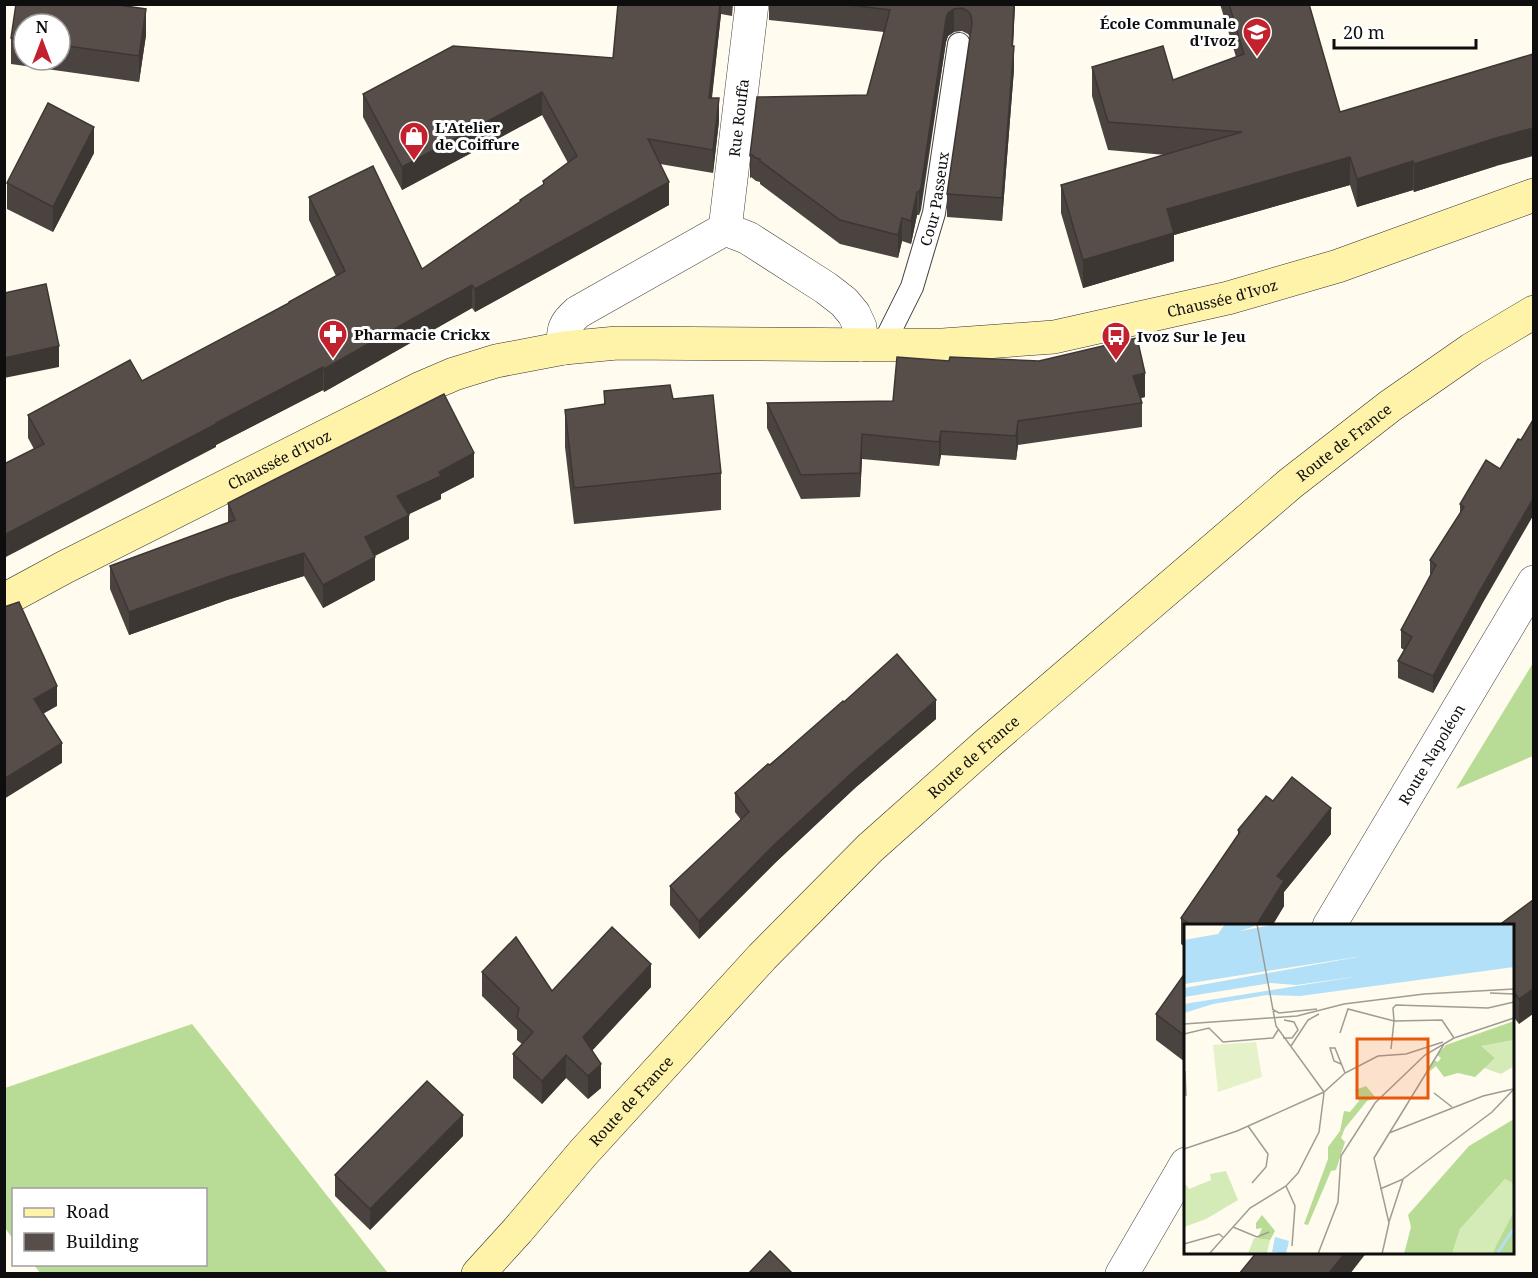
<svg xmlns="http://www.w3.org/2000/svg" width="1538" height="1278" font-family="'Noto Serif',serif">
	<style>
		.forest { fill: #b8dc95 }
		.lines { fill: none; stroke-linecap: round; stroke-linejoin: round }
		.service-casing { stroke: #414141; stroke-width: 24 }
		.minor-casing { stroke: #414141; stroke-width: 34 }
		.secondary-casing { stroke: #303030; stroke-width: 34 }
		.service { stroke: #fff; stroke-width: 22 }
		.minor { stroke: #fff; stroke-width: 33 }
		.secondary { stroke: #fff2a9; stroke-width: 33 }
		.wall { fill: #4b4340; fill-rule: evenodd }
		.shaded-wall { fill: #3d3734 }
		.building { fill: #574e4a; stroke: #3d3734; stroke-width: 1.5 }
		.labels { text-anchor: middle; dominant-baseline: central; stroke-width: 6; stroke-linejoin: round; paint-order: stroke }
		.poi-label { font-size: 15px; font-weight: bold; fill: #0e0e0e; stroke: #fff; text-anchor: start }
		.street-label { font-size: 15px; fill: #0e0e0e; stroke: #fff }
		.inset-river { fill: none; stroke: #b1e0f8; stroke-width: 3 }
		.inset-road { fill: none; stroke: #9f9c94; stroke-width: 1.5 }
		.view { fill: #e8590c; fill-opacity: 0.15; stroke: #e8590c; stroke-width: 3 }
		.inset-edge { fill: none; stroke: #0e0e0e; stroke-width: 3 }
	</style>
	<rect width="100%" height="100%" fill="#fffbee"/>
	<g class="forest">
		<path d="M1533,663V756L1456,789Z"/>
		<path d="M192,1024L388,1273H389L41,1274L34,1265L206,1264V1190H14L13,1239L5,1228V1088Z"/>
	</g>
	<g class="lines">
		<g class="service-casing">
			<g id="service">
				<path id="s1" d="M883,345L912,287L934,213L959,44"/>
			</g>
		</g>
		<g class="minor-casing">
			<g id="minor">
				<path id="s2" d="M725,229L752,4"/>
				<path d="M564,348C562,330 564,324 578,312L725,229L748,238L826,288L844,302L854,314L860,327L861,345"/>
				<path id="s3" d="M1329,926L1534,582"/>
				<path d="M1122,1274L1186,1164"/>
			</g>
		</g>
		<g class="secondary-casing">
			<g id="secondary">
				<path id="s4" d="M4,600L65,567L419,389L454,374L496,361L564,348L617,343L883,345H943L1054,337L1228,298L1338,266L1534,195"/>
				<path id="s5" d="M478,1274L518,1230L583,1153L762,957L870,848L988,743L1291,483L1390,406L1472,349L1534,312"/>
			</g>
		</g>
		<use href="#service" class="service"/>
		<use href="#minor" class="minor"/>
		<use href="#secondary" class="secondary"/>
	</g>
	<g class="wall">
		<path d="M16,4H111L146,9V35L139,82L11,64V38ZM24,24H60V60H24Z"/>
		<path d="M618,4H733L732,16L721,14L712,98L719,121L713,173L660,164L669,205L475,312L472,308L324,392L323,390L216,445V447L34,449L28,438V415L142,381L289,303L336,276L309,220V197L422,269L520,202V200L543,185V181L568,163L542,115L402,190L363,117V94L613,58Z"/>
		<path d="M769,4H1015L1013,46L1014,69L1002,221L947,217V194L970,37L968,34L962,31L954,32L948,36L946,42L921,210L919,215H917L911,244L902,241L898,258L840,244L760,184V182L756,181L751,177L750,178V155L867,95L884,32L769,20Z"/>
		<path d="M1220,4H1309L1340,112L1496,166L1414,192L1413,190L1357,207L1350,185L1174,235V261L1083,288L1061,213V185L1166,155L1108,150L1092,96V67L1173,80L1236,57Z"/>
		<path d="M94,153L53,232L7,209V183Z"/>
		<path d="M604,391L673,399L721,473V510L574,524L565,447V410L604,404Z"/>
		<path d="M1145,397L1141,398L1142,403V427L1018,445L1016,460L941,455L939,466L862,459L860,497L801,499L767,428V403Z"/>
		<path d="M1521,440L1481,606L1433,693L1398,678V661L1404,650L1401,648V630L1430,576V560L1460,513V504L1500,469Z"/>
		<path d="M474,477L441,494V499L408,514L409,539L375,556V580L323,608L304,576L227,600L129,635L110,589V566L228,523V503Z"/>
		<path d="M844,702L936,719L855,788L775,863L699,939L670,905V886L741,820L735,812V793Z"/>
		<path d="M1273,801L1331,834L1284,892V906L1272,926H1185V947L1181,944V918L1238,835V830Z"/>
		<path d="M1533,900L1519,1024L1512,1015V926Z"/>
		<path d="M482,972L552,991L651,987L592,1051L601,1088L588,1099L566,1078L542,1104L513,1078V1054L522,1044L517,1040V1030L482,996Z"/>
		<path d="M1185,973V1062L1156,1040V1014Z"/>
		<path d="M463,1136L370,1230L335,1196V1175Z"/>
	</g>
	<g class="shaded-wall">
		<path d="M720,4H721V14L709,121V98Z"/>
		<path d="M1014,4H1015L1012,67L1014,46V69L1002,221V198L1012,46Z"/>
		<path d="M146,9V35L139,82V56Z"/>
		<path d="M954,9V32L948,36L946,42L919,215V192L946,19L948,13Z"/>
		<path d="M542,92V115L402,190V167Z"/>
		<path d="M719,98V121L713,173V150Z"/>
		<path d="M94,127V153L53,232V207Z"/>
		<path d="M1533,128V156L1496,166L1414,192V164L1496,138Z"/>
		<path d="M751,154V177L750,178V155Z"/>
		<path d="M1350,157V185L1174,235V261L1083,288V260L1167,209Z"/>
		<path d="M1413,161V190L1357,207V179Z"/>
		<path d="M669,182V205L475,312V289Z"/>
		<path d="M917,192V215L911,244V221Z"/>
		<path d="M902,218V241L898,258V235Z"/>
		<path d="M472,285V308L324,392V369Z"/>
		<path d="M59,346V367L4,378V358Z"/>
		<path d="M323,367V390L216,445V447L4,558V535L216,423Z"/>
		<path d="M1145,373V397L1133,400V376Z"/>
		<path d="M1018,421V445L1016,460V436Z"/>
		<path d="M941,431V455L939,466V442Z"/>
		<path d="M862,434V459L860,497V473Z"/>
		<path d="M474,453V477L441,494V499L397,520V496L439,472Z"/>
		<path d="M1533,499V516L1481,606L1433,693V676L1481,589Z"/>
		<path d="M409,515V539L365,560V537Z"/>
		<path d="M304,553V576L227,600L129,635V612L227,577Z"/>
		<path d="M375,557V580L323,608V585Z"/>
		<path d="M57,686V706L34,719V699Z"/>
		<path d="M936,700V719L855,788L775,863L699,939V921L775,844L855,770Z"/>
		<path d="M62,743V763L4,799V779Z"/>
		<path d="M1331,808V834L1284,892V906L1272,926H1256L1277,876Z"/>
		<path d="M651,964V987L583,1060V1037Z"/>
		<path d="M1533,989V1014L1519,1024V999Z"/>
		<path d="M566,1055V1078L542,1104V1081Z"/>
		<path d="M601,1064V1088L588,1099V1076Z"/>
		<path d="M463,1115V1136L370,1230V1209Z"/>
		<path d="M1346,1252H1367L1350,1274H1328Z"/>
	</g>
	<g class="building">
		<path d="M16,4H111L146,9L139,56L60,45V24H24V40L11,38Z"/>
		<path d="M618,4H720L709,98H719L713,150L648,139L669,182L475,289L472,285L324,369L323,367L216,423V424L4,535V464L44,444L28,415L130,360L142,381L289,303V302L345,271L309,197L373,166L422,269L521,201L520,200L544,184L543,181L577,156L542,92L402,167L363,94L453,46L613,58Z"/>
		<path d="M841,4H1014L1012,46H1014L1002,198L947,194L972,23L971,15L968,11L962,8L954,9L948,13L946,19L921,187L919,192H917L911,221L902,218L898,235L840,220L760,161V159L756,158L751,154L750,155L757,97L867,95L890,10Z"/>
		<path d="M1229,4H1309L1340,112L1533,54V128L1496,138L1414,164L1413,161L1357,179L1350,157L1167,209L1174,233L1083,260L1061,185L1242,132L1108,122L1092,67L1163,46L1173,80L1244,54Z"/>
		<path d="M48,103L94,127L53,207L7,183Z"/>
		<path d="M46,284L59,346L4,358V293Z"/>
		<path d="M1137,338L1145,373L1133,376L1142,403L1018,421L1016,436L941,431L939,442L862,434L860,473L801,475L767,403L893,401L897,357L949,361L950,357L1039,361Z"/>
		<path d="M670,385L673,399L713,395L721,473L574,488L565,410L605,404L604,391Z"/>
		<path d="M444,394L474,453L439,472L441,476L397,496L409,515L365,537L375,557L323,585L304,553L227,577L129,612L110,566L235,520L228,503Z"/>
		<path d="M1533,420V499L1481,589L1433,676L1398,661L1412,637L1401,630L1436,565L1430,560L1464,507L1460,504L1486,460L1500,469L1518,439L1521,440Z"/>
		<path d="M19,602L57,686L34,699L62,743L4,779V607Z"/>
		<path d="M897,654L936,700L855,770L775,844L699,921L670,886L749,812L735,793L768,764L770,765L843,701L844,702Z"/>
		<path d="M1292,777L1331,808L1277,876L1284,881L1256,926H1192L1181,918L1240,832L1238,830L1266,796L1273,801Z"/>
		<path d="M1533,900V989L1519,999L1512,989V926H1498Z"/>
		<path d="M612,927L651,964L583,1037L601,1064L588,1076L566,1055L542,1081L513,1054L533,1032L517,1017L519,1008L482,972L516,937L552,991Z"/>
		<path d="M1185,973V1036L1156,1014Z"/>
		<path d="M427,1081L463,1115L370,1209L335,1175Z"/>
		<path d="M770,1251L793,1274H748Z"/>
		<path d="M1257,1252H1346L1328,1274H1239Z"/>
	</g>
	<defs>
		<g id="school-pin" transform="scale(1.5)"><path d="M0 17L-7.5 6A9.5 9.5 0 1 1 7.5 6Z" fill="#c3212e" stroke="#fff"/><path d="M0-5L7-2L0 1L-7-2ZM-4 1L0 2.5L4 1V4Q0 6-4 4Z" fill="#fff"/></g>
		<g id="shop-pin" transform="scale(1.5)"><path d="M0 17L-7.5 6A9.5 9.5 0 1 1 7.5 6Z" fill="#c3212e" stroke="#fff"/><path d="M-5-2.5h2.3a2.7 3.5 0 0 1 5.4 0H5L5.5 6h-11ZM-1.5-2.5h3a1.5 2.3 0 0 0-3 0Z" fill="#fff"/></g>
		<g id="pharmacy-pin" transform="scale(1.5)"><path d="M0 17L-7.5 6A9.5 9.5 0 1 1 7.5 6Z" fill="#c3212e" stroke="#fff"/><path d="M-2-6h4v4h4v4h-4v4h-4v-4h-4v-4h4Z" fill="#fff"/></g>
		<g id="bus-pin" transform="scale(1.5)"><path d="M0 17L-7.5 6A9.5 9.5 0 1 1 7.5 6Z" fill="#c3212e" stroke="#fff"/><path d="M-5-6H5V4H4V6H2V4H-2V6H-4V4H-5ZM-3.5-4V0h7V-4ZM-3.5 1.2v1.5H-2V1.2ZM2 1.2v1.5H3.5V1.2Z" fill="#fff"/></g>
	</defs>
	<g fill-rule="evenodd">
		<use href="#school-pin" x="1257" y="32"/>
		<use href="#shop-pin" x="414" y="136"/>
		<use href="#pharmacy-pin" x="333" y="334"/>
		<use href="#bus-pin" x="1116" y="336"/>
	</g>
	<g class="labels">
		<g class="poi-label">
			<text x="1236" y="23" text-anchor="end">École Communale<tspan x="1236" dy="17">d'Ivoz</tspan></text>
			<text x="435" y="127">L'Atelier<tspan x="435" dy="17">de Coiffure</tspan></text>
			<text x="354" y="334">Pharmacie Crickx</text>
			<text x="1137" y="336">Ivoz Sur le Jeu</text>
		</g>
		<g class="street-label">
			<text stroke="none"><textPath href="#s2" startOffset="112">Rue Rouffa</textPath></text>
			<text stroke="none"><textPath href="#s1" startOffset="156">Cour Passeux</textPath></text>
			<text stroke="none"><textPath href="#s4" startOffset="1280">Chaussée d'Ivoz</textPath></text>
			<text stroke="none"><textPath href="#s5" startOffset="1203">Route de France</textPath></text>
			<text stroke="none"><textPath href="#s4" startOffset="309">Chaussée d'Ivoz</textPath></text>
			<text stroke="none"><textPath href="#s3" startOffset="200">Route Napoléon</textPath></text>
			<text stroke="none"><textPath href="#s5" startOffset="717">Route de France</textPath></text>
			<text stroke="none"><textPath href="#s5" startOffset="231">Route de France</textPath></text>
		</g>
	</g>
	<g transform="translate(1184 924)">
		<rect width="330" height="330" fill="#fffbee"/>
		<path d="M330,116V142L317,150L300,144L311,134L296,122ZM42,247L54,276L22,295L0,303V258L5,265L27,256L26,250ZM321,255L330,260V287L309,330H268L276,305ZM70,314L86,316L83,329L64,330Z" fill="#d4ebb7"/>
		<path d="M330,97V116L297,122L311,134L291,153L274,149L260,153L252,142L241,151L250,136L254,138L257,134L253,131L262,121ZM182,162L192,174L183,177L161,204L157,214L161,218L152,246L147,247L124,301L120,300L144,235V223L156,207L160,187L166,188L175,177L171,166ZM330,195V260L321,255L276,305L268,330H220L227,303L224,291L285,222ZM330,287V330H309L312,322ZM78,291L91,307L86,316L70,314H74L78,304L72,305V299Z" fill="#b8dc95"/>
		<path d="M72,118L78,153L34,168L29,121Z" fill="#e5f2c9"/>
		<path d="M41,0H77L56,7L93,0H330V43L116,72L83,71L29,80L0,89V80L176,52L112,61L87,59L0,73V64L179,32L0,60V16L34,10ZM91,313L105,317L102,330L88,328Z" fill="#b1e0f8"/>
		<path class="inset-river" d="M313,330L330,304"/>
		<path class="inset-road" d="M73,0L92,102L140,168M306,69L330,70M88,85L95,89L133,85M0,100L113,92L160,80L240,70L330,65M156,109L164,85L210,97L209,84L212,81L304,84L330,78M0,110L25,104L39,118L89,114L94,106M99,114H108L114,106L110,98L100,96M107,122L124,96L135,90M207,125L210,97L258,96L270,114M157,140L150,137L146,124H151L161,149M1,147L2,172M250,169L268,183M64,202L84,230L82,243L68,259M205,209L299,172L329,165M0,225L53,207L140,168L161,149L194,132L222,130L259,118M219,255L308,188L330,165M102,262L111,282L108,322M196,265L219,255L205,298M49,303L73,313L85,308M0,320L35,310L39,313M25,330L66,284L102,262L114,249L135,208L140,169M134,330L154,278L157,232L191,179L241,131L270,114L330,94M198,330L205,299L190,234L260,120"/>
		<path class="view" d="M173,115H244V174H173Z"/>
		<rect width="330" height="330" class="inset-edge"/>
	</g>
	<rect width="1538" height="1278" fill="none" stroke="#0e0e0e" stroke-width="12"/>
	<rect x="12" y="1188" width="195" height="78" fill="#ffffff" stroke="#9f9f9f" stroke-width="1.5"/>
	<rect x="24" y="1208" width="30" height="9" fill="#fff2a9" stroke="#9f9f9f" stroke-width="1.5"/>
	<text x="66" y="1218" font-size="18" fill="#0e0e0e">Road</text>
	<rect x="24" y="1233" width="30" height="18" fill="#574e4a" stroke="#9f9f9f" stroke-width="1.5"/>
	<text x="66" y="1248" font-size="18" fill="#0e0e0e">Building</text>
	<g transform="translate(42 42)"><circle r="28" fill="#ffffff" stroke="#9f9f9f" stroke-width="1.5"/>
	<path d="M0-4.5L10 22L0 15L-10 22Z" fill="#c3212e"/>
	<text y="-9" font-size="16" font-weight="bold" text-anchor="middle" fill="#0e0e0e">N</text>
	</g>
	<path d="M1334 39v9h142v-9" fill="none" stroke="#0e0e0e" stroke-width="3"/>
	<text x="1343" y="39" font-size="18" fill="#0e0e0e" stroke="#ffffff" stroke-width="4.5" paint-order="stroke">20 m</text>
</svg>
